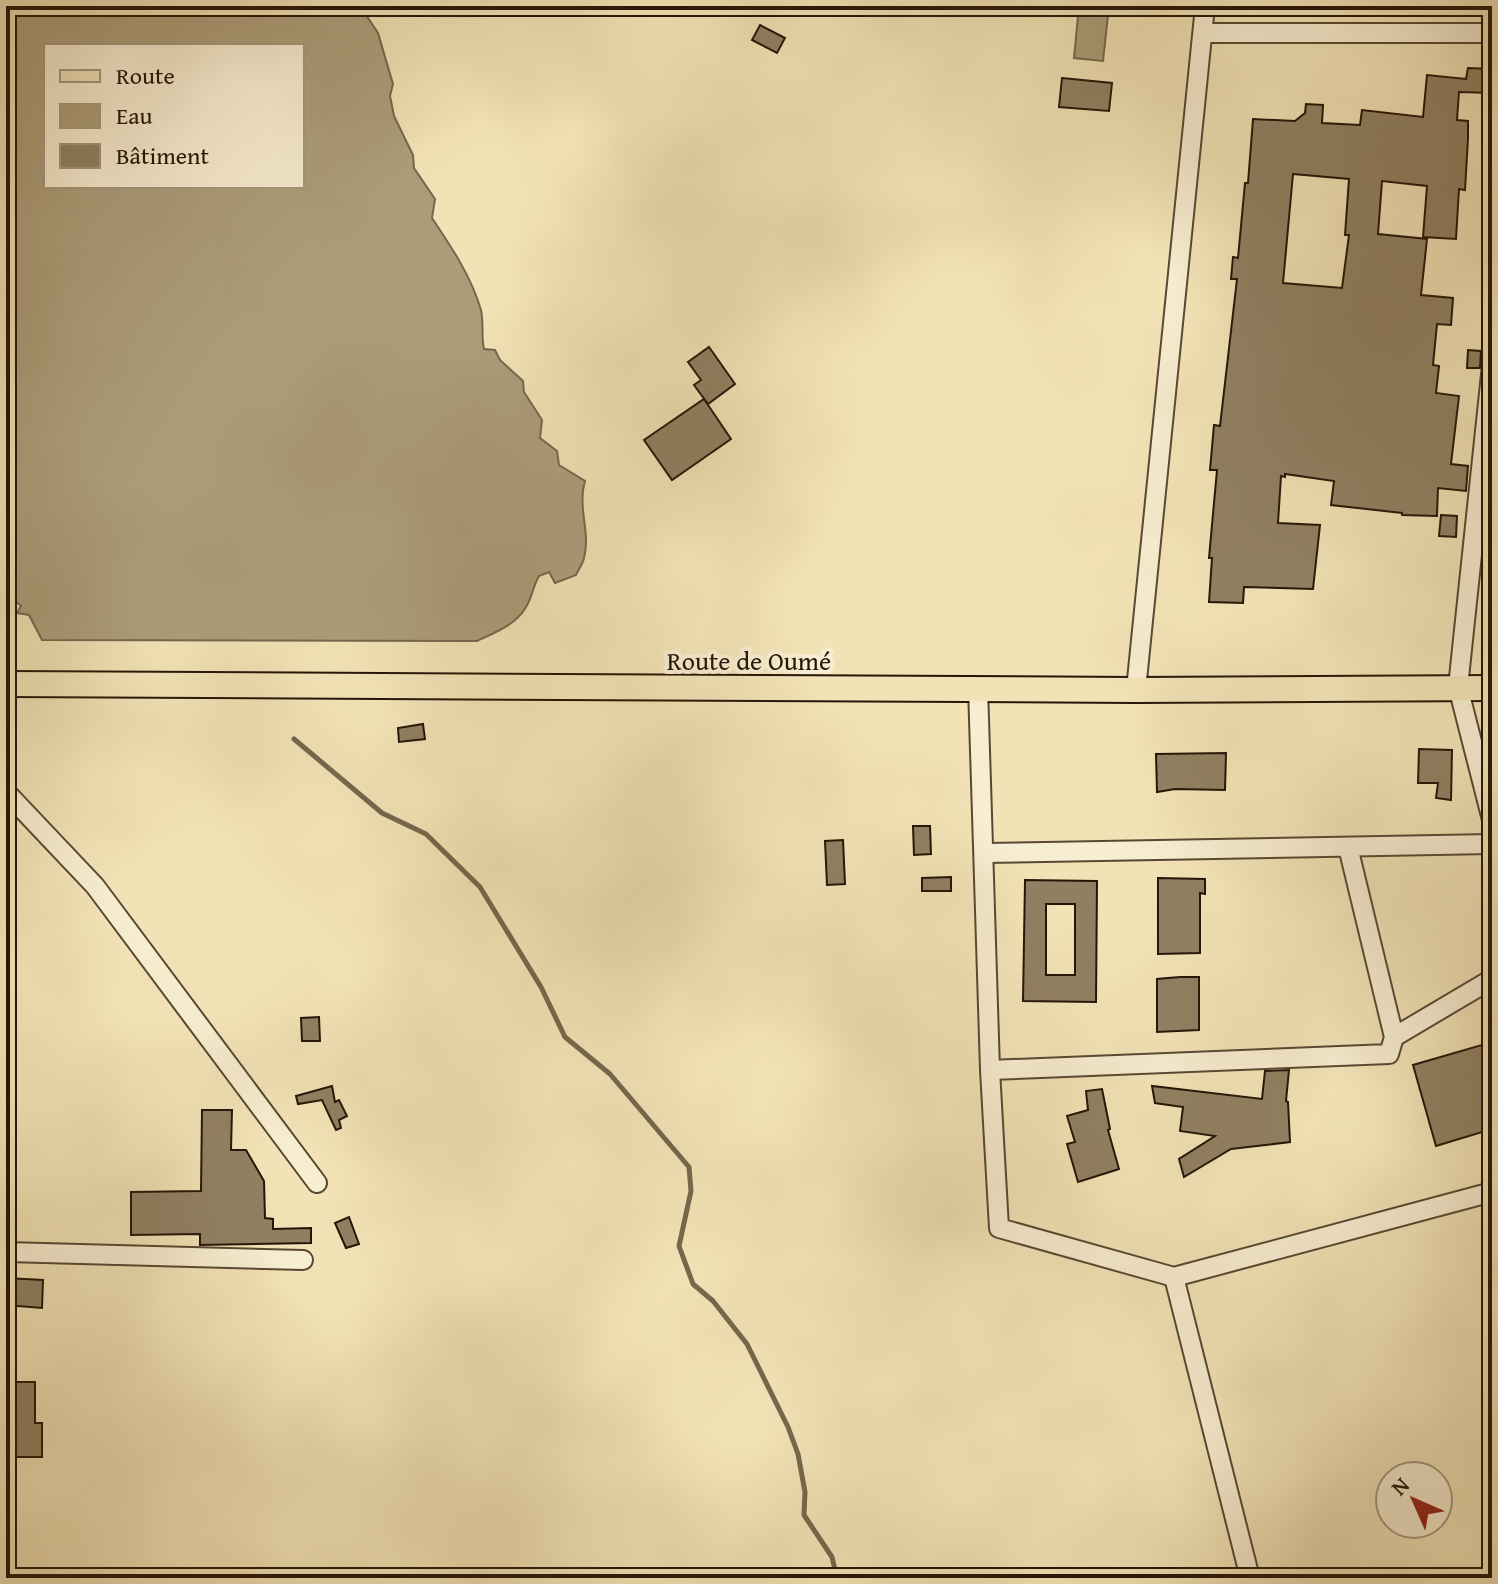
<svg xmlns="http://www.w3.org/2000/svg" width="1498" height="1584" font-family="'Gentium Book Plus',serif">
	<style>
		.water { fill: #ac9d7a; stroke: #76674c; stroke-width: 2; fill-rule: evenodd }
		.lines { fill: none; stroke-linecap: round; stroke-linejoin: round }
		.stream { stroke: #76674c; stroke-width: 5 }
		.building { fill: #908062; stroke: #251507; stroke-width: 2; fill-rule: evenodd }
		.minor-casing { stroke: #584833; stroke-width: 22 }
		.major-casing { stroke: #251507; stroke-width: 28 }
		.minor { stroke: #f7edd0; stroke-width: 18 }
		.major { stroke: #f2e3b6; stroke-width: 24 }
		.labels { text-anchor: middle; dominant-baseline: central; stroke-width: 8; stroke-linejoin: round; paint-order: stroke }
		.street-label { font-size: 26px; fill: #251507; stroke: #f7edd0 }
	</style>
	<rect width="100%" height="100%" fill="#f2e3b6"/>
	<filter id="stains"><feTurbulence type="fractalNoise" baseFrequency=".0025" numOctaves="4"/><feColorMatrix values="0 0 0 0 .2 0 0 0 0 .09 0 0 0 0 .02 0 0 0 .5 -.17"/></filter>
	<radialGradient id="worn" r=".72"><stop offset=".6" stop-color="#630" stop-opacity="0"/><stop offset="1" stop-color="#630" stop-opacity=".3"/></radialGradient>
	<g class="water">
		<path d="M6,6H360L378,33L393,84L390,96L394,116L413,155L414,168L435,199L432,218C452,248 471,276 481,310C484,323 481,336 484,349L495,350L500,360L523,381L524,392L542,420L540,438L557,451L559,465L585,481C577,507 591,533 584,558C583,564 578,570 576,575L555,583L549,572L539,576C533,586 532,598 526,607C516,625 494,633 477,641L42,640L29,615L17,613L21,606L12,598L6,597ZM46,46H302V186H46Z"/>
		<path d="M1079,6H1109L1103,61L1074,58Z"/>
	</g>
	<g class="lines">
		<path class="stream" d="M294,739L382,813L426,834L480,887L541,987L565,1037L610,1074L689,1167L691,1191L679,1246L693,1284L713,1301L747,1344L788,1427L798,1454L805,1492L804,1515L832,1557L837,1578"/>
	</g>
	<g class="building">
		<path d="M760,25L785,38L777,53L752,40Z"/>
		<path d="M1468,68L1492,69V93L1459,92L1457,120L1468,121V138L1465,190L1459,189L1456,239L1423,237L1427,186L1382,181L1378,234L1427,239L1421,295L1453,298L1451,325L1437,324L1433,365L1439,366L1436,393L1459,396L1451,464L1468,466L1466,491L1438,488L1437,516L1402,515V513L1331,505L1334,481L1285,474V477L1281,476L1278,523L1320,525L1313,589L1244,587L1243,603L1209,602L1212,558H1209L1217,470H1210L1214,425L1220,426L1237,279H1231L1233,257L1238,258L1245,183H1248L1253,119L1295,121L1305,113L1306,104L1323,105L1322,123L1360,125L1362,110L1423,117L1427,75L1466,79ZM1293,174L1349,179L1345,235H1349L1342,288L1283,283Z"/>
		<path d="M1062,78L1112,83L1109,111L1059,107Z"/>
		<path d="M709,347L735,384L708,404L694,385L701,380L688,362Z"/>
		<path d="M1468,350L1481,351L1480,368H1467Z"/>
		<path d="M704,399L731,439L672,480L644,440Z"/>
		<path d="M1441,515L1457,516L1456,537L1439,536Z"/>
		<path d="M423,724L425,739L399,742L398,728Z"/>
		<path d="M1419,749L1452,750L1451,800L1436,798L1438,783H1418Z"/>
		<path d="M1226,753L1225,790L1175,789L1157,792L1156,754Z"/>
		<path d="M913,826H930L931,854L914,855Z"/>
		<path d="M843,840L845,884L827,885L825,841Z"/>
		<path d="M951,877V891H922V878Z"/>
		<path d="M1158,878L1205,879V894L1200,893V953L1158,954Z"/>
		<path d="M1025,880L1097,881L1096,1002L1023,1001ZM1046,904H1075V975H1046Z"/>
		<path d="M1180,977H1199V1030L1157,1032V979Z"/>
		<path d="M319,1017L320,1041H302L301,1018Z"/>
		<path d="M1492,1042V1129L1436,1146L1413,1065Z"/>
		<path d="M1289,1070L1286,1101L1288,1102L1290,1142L1231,1149L1184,1177L1179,1159L1215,1136L1180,1131L1183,1107L1155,1103L1152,1086L1262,1099L1265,1071Z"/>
		<path d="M332,1086L335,1102L339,1100L347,1116L339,1120L341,1128L336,1130L322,1100L298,1104L296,1096Z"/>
		<path d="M1102,1089L1110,1129L1108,1130L1119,1169L1078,1182L1067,1144L1075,1142L1067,1116L1088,1110L1086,1091Z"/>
		<path d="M202,1110H232L231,1150H246L264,1181L265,1218L273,1219V1229L311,1228V1243L200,1245V1234L131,1235V1192L201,1191Z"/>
		<path d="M349,1217L359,1244L346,1248L335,1223Z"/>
		<path d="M6,1278L43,1280L42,1308L6,1305Z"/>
		<path d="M6,1382H35V1423H42V1457H9V1433H6Z"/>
	</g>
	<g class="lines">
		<g class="minor-casing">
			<g id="minor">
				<path d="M1203,33H1492"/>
				<path d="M1492,365L1458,687L1492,820"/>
				<path d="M978,687L990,1070L999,1228L1174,1277L1492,1192"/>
				<path d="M1136,690L1205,6"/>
				<path d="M6,792L95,886L317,1183"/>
				<path d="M984,853L1492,844"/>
				<path d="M1394,1037L1492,979"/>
				<path d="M990,1070L1389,1054L1394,1037L1348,847"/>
				<path d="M6,1252L303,1260"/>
				<path d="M1174,1277L1250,1578"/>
			</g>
		</g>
		<g class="major-casing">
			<path id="major" d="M6,684L1136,690L1492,688"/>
		</g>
		<use href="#minor" class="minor"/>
		<use href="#major" class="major"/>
	</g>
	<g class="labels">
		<g class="street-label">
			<text x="749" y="660">Route de Oumé</text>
		</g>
	</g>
	<rect width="1498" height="1584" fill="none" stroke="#f2e3b6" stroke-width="32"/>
	<rect x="8" y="8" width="1482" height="1568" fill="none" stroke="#251507" stroke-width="4"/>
	<rect x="16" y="16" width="1466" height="1552" fill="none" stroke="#251507" stroke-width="2"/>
	<rect x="44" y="44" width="260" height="144" fill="#f7edd0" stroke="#a39780" stroke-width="2"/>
	<rect x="60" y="70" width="40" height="12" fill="#f2e3b6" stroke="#a39780" stroke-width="2"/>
	<text x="116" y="84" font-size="24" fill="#251507">Route</text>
	<rect x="60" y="104" width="40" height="24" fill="#ac9d7a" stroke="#a39780" stroke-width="2"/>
	<text x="116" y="124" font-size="24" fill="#251507">Eau</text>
	<rect x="60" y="144" width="40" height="24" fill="#908062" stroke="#a39780" stroke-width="2"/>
	<text x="116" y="164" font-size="24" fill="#251507">Bâtiment</text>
	<g transform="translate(1414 1500) rotate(315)"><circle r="38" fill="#f7edd0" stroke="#a39780" stroke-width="2"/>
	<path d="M0-6L14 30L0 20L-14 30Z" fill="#8f2418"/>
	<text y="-12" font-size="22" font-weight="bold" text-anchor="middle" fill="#251507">N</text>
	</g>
	<rect width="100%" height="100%" filter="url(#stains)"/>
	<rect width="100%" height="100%" fill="url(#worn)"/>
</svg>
